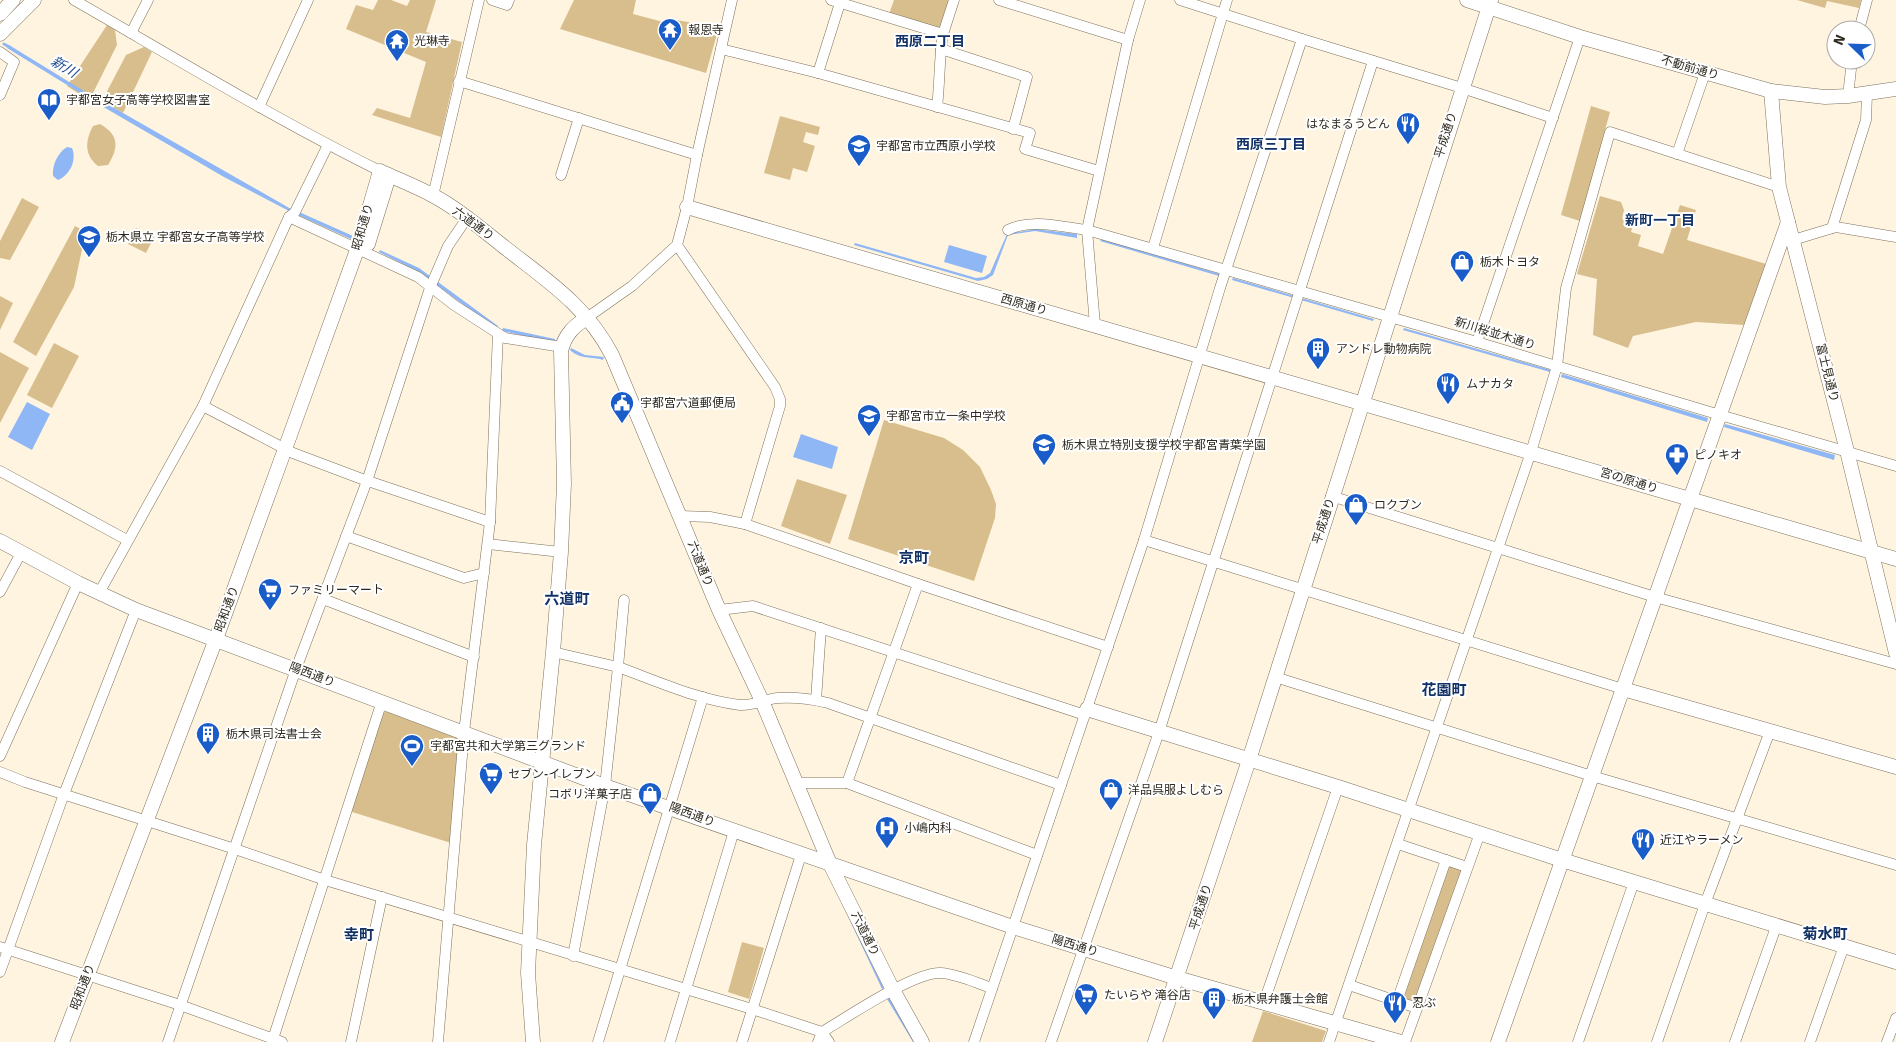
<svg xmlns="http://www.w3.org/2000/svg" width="1896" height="1042" font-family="Signika,'Noto Sans JP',sans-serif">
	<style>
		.green { fill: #d8be8c }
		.water { fill: #8fb6f5 }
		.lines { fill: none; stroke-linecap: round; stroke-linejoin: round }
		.stream { stroke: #8fb6f5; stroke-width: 3 }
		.street-casing { stroke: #7d715b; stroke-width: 11 }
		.secondary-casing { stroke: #7d715b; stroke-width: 15 }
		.street { stroke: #fff; stroke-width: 10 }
		.secondary { stroke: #fff; stroke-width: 14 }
		.labels { text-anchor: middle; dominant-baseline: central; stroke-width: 4; stroke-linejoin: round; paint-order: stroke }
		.poi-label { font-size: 12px; fill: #2f2a20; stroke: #fff; text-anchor: start }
		.street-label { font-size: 12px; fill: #2f2a20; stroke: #fff }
		.neighbourhood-label { font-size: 14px; font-weight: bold; fill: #123266; stroke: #fff }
		.water-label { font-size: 14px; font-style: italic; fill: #1f4b94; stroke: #fff }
		.quarter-label { font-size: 15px; font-weight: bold; fill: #123266; stroke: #fff }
	</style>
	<rect width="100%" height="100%" fill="#fff4e0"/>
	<g class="green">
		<path d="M378,0H391L407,6L410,0H436L426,32L462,42L441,137L372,115L377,108L410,118L426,62L346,29L356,5L373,10Z"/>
		<path d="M574,0H636L633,14L667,23L676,20L719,27L706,73L560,29Z"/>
		<path d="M894,0H949L938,32L888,17Z"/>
		<path d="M1797,0H1861L1859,8L1827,1L1825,8Z"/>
		<path d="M107,25L115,30L117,45L93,93L84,97L67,86Z"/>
		<path d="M144,47L152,52L123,113L102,101L126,55Z"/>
		<path d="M1591,106L1610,112L1580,221L1561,215Z"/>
		<path d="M780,116L820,127L818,135L806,132L803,142L815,146L807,172L793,168L790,180L764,173Z"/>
		<path d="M100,124C119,135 119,147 108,165L98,166C84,155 85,141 93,126Z"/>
		<path d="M1600,196L1621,202L1624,210L1622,219L1633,225L1631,232L1641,235L1638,246L1663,254L1680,205L1696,210L1687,240L1766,264L1745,325L1696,322L1633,336L1628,348L1593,335L1597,279L1577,274Z"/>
		<path d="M22,198L39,207L10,260L0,258V241Z"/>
		<path d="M75,226L84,231L83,245L74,287L36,356L13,342Z"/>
		<path d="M136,228L154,237L146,253L128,244Z"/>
		<path d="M0,296L13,303L0,330Z"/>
		<path d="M54,343L79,356L52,408L27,395Z"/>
		<path d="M0,352L29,368L0,423Z"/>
		<path d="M884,420L944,438L963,450L980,467L991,490L996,504L995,518L974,581L848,539Z"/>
		<path d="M797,479L847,495L830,544L781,526Z"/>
		<path d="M387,711L459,738L451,843L349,811L383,713Z"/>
		<path d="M1448,865L1462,869L1415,1003L1401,999Z"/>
		<path d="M742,942L764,948L749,999L728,992Z"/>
		<path d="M1263,1011L1326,1031L1322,1042H1252Z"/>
	</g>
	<g class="water">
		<path d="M9,45L92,96L90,99L7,48Z"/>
		<path d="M102,101L291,209L289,211L224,177L100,105Z"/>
		<path d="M67,147L72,148C77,160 70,175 58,180L53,176C52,166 57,153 67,147Z"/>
		<path d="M299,212L353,236L351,239L298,215Z"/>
		<path d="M1035,229L1077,234V238L1035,231L1008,235L993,275L987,279L978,281L854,245L855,243L976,278L984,277L990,273L1007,234Z"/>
		<path d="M1102,239L1220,274L1219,276L1100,241Z"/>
		<path d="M949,245L987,256L982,273L944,262Z"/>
		<path d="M380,250L419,268L498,326L496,329L419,272L379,252Z"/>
		<path d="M1233,278L1374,319L1373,321L1232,280Z"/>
		<path d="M503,328L555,339V343L502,331Z"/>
		<path d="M1404,328L1551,370L1550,372L1403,330Z"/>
		<path d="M571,348L585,355L604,357L603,360C591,356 581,360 570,350Z"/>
		<path d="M1562,374L1708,418L1707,422L1561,377Z"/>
		<path d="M27,402L50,414L32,450L8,437Z"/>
		<path d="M1725,424L1835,455L1834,460L1724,427Z"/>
		<path d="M801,434L838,447L832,469L793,457Z"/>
		<path d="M830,878L884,988L882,989Z"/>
		<path d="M890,997L916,1042H913L887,999Z"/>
	</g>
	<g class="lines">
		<g class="stream">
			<path d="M4,44L11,48"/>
			<path d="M89,95L105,105"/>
		</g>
		<g class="street-casing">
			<g id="street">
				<path d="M74,0C175,58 275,119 380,171"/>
				<path d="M492,0L507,5L509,0"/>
				<path d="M831,0L943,34L954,0"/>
				<path d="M999,0L1128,40"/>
				<path d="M1180,0L1302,39"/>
				<path d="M1859,30L1867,0"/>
				<path d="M131,33L148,0"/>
				<path d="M721,49L818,73L1030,133L1025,149L1099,171"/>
				<path d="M941,49L1027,77L1013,129"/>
				<path d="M0,52L14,62L0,95"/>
				<path d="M818,73L840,3"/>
				<path d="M459,81L697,155"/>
				<path d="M1848,96L1852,60"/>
				<path d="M259,107L308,0"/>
				<path d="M937,107C940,83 939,58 943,34"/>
				<path d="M1677,154L1705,73"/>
				<path d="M561,175L579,118"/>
				<path d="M433,196L479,0"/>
				<path d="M289,217L295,212L328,145"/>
				<path d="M1832,228L1866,120L1867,94"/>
				<path d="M1008,230C1031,218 1062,227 1087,230L1477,342L1720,415L1896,466"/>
				<path d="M1793,240L1836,227L1896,237"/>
				<path d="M677,245L775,387L780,399V406L745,524"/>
				<path d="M1153,248L1227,0"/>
				<path d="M588,317L632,286L677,245L687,207L697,155L732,0"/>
				<path d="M1095,325L1087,230L1128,40L1140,0"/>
				<path d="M1477,342L1580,37"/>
				<path d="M203,406L293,453L362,479L490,522"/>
				<path d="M0,471L127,540"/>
				<path d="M1331,496L1655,597L1896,664"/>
				<path d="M681,516L710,517L745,524L918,584L1108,647"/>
				<path d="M346,536L464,578L484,573"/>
				<path d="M1144,540L1623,689"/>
				<path d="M488,544L561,552"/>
				<path d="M0,592L21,553"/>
				<path d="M99,593L203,406L289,217L418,277L454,305L505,338L562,347"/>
				<path d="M323,599L474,657"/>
				<path d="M719,610L753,606L1085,715"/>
				<path d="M553,652L618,667L624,600"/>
				<path d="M1275,677L1592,776L1896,865"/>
				<path d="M816,700L821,628"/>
				<path d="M0,756L78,583"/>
				<path d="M0,772L25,782L235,849L325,880L752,1009L822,1032L829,1042"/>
				<path d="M797,783H847L1037,855"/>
				<path d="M847,783L918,584"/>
				<path d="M1398,844L1467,867"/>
				<path d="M0,947L180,1005L282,1042"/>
				<path d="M573,956L605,786L618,667C657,681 698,700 740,705C753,706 765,699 778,698C795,697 812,699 828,703L1061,785"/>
				<path d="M0,972L64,794L136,610"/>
				<path d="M1349,985L1417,1008"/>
				<path d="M1397,1001L1446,860"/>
				<path d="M1264,1002L1338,787"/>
				<path d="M273,1039L382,701"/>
				<path d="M168,1042L296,669L367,481L430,288L448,246L467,218"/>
				<path d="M351,1042L382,897"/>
				<path d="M438,1042L464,732L490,522L498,334"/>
				<path d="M598,1042L703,697"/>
				<path d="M670,1042L734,831"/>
				<path d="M742,1042L801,855"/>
				<path d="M818,1042L822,1032C846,1018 915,971 941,973C958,974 976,983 992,988"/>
				<path d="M974,1042L1144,540L1220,288L1302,39L1462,88L1553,118"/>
				<path d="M1051,1042L1159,732L1373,61"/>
				<path d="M1329,1042L1531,452L1557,366L1566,288L1610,132L1779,187"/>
				<path d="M1405,1042L1480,833"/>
				<path d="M1578,1042L1634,882"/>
				<path d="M1657,1042L1705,904L1770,731"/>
				<path d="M1735,1042L1776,927"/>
				<path d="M1810,1042L1844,946"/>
				<path d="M1887,1042L1896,1018"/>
			</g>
		</g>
		<g class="secondary-casing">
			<g id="secondary">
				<path d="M1467,0L1580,37L1771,91L1825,97L1848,96L1896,89"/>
				<path d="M0,14L13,0"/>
				<path d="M0,34L34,0"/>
				<path d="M1771,91L1779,187L1847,451L1896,653"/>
				<path d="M687,207L1896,559"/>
				<path d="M368,244L389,176"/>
				<path d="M0,541L78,583L136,610L605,786L1013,927L1177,978L1401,1042"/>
				<path d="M1623,689L1896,767"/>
				<path d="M1087,709L1338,787L1562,860L1896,962"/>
				<path d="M62,1042L216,639L285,449L357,250L380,171C397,179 415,186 432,195C457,208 480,228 503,246C546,280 586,305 612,355L719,610L762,701L830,864L893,990L922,1042"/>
				<path d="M533,1042L528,973L534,845L553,652L561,552L564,484L561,351C565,334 574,326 588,317"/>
				<path d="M1155,1042L1249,760L1491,0"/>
				<path d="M1498,1042L1788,222"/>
			</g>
		</g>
		<use href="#street" class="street"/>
		<use href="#secondary" class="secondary"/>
	</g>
	<defs>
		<g id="temple-pin" transform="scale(1.25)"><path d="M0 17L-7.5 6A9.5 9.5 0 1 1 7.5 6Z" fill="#1a5dc8" stroke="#fff"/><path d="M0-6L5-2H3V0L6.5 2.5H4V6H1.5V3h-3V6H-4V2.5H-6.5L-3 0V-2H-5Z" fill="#fff"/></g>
		<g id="library-pin" transform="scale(1.25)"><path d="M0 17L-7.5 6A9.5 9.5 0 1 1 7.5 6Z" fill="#1a5dc8" stroke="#fff"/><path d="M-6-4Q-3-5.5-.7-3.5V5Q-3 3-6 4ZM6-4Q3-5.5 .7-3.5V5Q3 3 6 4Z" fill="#fff"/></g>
		<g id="restaurant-pin" transform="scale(1.25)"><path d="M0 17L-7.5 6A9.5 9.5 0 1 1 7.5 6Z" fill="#1a5dc8" stroke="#fff"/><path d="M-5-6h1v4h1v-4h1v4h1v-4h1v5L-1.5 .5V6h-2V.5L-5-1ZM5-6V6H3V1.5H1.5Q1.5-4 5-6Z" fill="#fff"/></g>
		<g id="school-pin" transform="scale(1.25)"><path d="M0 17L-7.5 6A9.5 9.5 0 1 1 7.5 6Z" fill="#1a5dc8" stroke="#fff"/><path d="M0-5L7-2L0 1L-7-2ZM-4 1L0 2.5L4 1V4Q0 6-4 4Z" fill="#fff"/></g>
		<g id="shop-pin" transform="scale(1.25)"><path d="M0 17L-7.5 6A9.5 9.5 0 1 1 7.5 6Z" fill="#1a5dc8" stroke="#fff"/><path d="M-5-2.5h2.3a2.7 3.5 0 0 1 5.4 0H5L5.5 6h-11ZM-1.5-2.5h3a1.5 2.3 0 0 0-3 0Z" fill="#fff"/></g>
		<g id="building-pin" transform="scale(1.25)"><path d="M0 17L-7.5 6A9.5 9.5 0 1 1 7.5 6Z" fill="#1a5dc8" stroke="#fff"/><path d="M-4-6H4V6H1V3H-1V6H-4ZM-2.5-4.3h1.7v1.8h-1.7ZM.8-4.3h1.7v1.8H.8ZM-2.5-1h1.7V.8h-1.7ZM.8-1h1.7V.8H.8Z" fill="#fff"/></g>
		<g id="civic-pin" transform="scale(1.25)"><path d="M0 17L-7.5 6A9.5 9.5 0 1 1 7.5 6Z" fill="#1a5dc8" stroke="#fff"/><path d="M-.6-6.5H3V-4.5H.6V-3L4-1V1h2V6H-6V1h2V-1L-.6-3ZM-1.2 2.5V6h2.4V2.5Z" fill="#fff"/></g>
		<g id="pharmacy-pin" transform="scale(1.25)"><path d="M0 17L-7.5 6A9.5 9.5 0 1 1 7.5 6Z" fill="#1a5dc8" stroke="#fff"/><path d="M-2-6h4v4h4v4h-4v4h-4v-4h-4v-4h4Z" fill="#fff"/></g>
		<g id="supermarket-pin" transform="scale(1.25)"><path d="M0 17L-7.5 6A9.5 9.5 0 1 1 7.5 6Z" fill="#1a5dc8" stroke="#fff"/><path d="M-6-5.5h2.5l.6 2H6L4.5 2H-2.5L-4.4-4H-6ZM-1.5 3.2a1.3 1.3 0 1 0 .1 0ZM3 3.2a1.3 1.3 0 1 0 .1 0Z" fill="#fff"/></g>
		<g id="stadium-pin" transform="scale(1.25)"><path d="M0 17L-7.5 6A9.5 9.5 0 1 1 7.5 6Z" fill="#1a5dc8" stroke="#fff"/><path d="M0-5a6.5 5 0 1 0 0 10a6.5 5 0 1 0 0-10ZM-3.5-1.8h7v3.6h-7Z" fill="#fff"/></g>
		<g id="hospital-pin" transform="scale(1.25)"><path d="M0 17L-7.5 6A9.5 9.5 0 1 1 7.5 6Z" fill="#1a5dc8" stroke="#fff"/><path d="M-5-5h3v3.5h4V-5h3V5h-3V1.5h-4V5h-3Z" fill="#fff"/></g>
	</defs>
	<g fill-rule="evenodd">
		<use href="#temple-pin" x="670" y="30"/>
		<use href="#temple-pin" x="397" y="41"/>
		<use href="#library-pin" x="49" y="100"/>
		<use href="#restaurant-pin" x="1408" y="124"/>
		<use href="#school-pin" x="859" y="146"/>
		<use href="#school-pin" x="89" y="237"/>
		<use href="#shop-pin" x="1462" y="262"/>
		<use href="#building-pin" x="1318" y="349"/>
		<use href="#restaurant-pin" x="1448" y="384"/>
		<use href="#civic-pin" x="622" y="403"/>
		<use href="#school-pin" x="869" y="416"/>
		<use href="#school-pin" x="1044" y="445"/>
		<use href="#pharmacy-pin" x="1677" y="455"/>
		<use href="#shop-pin" x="1356" y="505"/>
		<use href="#supermarket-pin" x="270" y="590"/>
		<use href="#building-pin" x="208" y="734"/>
		<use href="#stadium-pin" x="412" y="746"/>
		<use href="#supermarket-pin" x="491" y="774"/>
		<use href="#shop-pin" x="1111" y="790"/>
		<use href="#shop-pin" x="650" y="794"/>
		<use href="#hospital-pin" x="887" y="828"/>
		<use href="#restaurant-pin" x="1643" y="840"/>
		<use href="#supermarket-pin" x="1086" y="995"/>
		<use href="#building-pin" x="1214" y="999"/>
		<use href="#restaurant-pin" x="1395" y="1003"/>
	</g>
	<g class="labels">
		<g class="poi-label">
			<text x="688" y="30">報恩寺</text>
			<text x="414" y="41">光琳寺</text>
			<text x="66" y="100">宇都宮女子高等学校図書室</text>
			<text x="1390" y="124" text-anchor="end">はなまるうどん</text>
			<text x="876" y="146">宇都宮市立西原小学校</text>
			<text x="106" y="237">栃木県立 宇都宮女子高等学校</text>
			<text x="1480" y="262">栃木トヨタ</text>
			<text x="1336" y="349">アンドレ動物病院</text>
			<text x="1466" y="384">ムナカタ</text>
			<text x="640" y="403">宇都宮六道郵便局</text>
			<text x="886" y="416">宇都宮市立一条中学校</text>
			<text x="1062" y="445">栃木県立特別支援学校宇都宮青葉学園</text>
			<text x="1694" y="455">ピノキオ</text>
			<text x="1374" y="505">ロクブン</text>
			<text x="288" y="590">ファミリーマート</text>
			<text x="226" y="734">栃木県司法書士会</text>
			<text x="430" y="746">宇都宮共和大学第三グランド</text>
			<text x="508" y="774">セブン-イレブン</text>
			<text x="1128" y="790">洋品呉服よしむら</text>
			<text x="632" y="794" text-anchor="end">コボリ洋菓子店</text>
			<text x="904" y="828">小嶋内科</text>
			<text x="1660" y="840">近江やラーメン</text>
			<text x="1104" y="995">たいらや 滝谷店</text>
			<text x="1232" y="999">栃木県弁護士会館</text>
			<text x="1412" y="1003">忍ぶ</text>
		</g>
		<g class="street-label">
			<text transform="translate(1690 68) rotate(16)">不動前通り</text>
			<text transform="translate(1446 135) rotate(-72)">平成通り</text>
			<text transform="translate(473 224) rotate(36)">六道通り</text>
			<text transform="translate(363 227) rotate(-74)">昭和通り</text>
			<text transform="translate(1024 305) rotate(16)">西原通り</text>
			<text transform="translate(1495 334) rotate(17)">新川桜並木通り</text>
			<text transform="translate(1827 373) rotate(76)">富士見通り</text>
			<text transform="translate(1629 481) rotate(17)">宮の原通り</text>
			<text transform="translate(1324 521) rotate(-72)">平成通り</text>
			<text transform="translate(700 564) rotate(68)">六道通り</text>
			<text transform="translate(227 609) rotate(-70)">昭和通り</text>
			<text transform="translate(312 675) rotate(21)">陽西通り</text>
			<text transform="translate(692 815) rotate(20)">陽西通り</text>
			<text transform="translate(1201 907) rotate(-72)">平成通り</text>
			<text transform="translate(865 934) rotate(64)">六道通り</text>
			<text transform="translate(1075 946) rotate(17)">陽西通り</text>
			<text transform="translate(83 987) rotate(-69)">昭和通り</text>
		</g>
		<g class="neighbourhood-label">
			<text x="930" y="41">西原二丁目</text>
			<text x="1271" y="144">西原三丁目</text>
			<text x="1660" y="220">新町一丁目</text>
		</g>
		<g class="water-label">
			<text transform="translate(64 67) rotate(31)">新川</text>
		</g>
		<g class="quarter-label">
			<text x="914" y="558">京町</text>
			<text x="567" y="599">六道町</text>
			<text x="1444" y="690">花園町</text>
			<text x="1825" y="934">菊水町</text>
			<text x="359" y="935">幸町</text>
		</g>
	</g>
	<g transform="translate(1851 45) rotate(293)"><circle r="24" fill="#ffffff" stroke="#acaaa6"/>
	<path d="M0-4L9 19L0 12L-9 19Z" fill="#1a5dc8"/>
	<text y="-8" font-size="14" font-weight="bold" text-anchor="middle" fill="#2f2a20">N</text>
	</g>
</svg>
